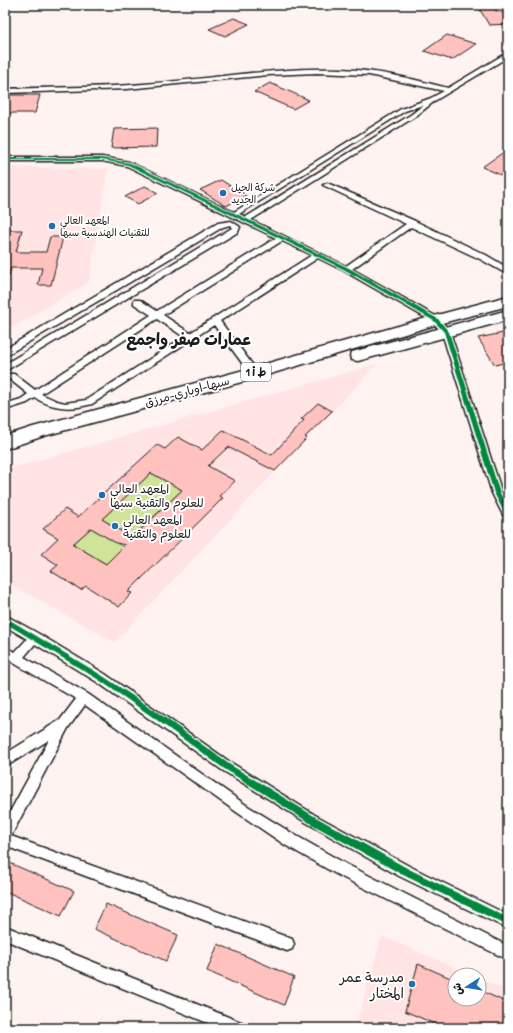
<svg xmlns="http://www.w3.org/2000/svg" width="513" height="1033" font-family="'Patrick Hand','Playpen Sans Arabic',sans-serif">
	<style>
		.built { fill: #ffe4e3 }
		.green { fill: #d0e499; stroke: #76805a }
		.building { fill: #ffc2bf; stroke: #1c1c1c; fill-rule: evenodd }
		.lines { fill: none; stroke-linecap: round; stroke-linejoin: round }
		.street-casing { stroke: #1c1c1c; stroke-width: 3 }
		.highway-casing { stroke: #1c1c1c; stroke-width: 3 }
		.street { fill: #fff; fill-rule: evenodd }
		.highway { fill: #fff; fill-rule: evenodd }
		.cycleway-casing { stroke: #fff; stroke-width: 2 }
		.cycleway { fill: #00873e; fill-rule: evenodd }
		.poi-dot { fill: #1f6fb2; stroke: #fff; stroke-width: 1.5 }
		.labels { text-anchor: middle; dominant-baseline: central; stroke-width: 4; stroke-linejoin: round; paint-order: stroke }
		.far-poi-label { font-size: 10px; fill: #1c1c1c; stroke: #fff; text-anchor: start }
		.shield { fill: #fff; stroke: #606060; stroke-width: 1 }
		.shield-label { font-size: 11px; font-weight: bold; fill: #1c1c1c }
		.street-label { font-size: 12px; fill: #1c1c1c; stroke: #fff }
		.poi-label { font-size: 12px; fill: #1c1c1c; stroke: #fff; text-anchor: start }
		.near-poi-label { font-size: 14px; fill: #1c1c1c; stroke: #fff; text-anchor: end }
		.district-label { font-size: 16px; font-weight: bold; fill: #1c1c1c; stroke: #fff }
	</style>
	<rect width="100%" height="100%" fill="#fff3f2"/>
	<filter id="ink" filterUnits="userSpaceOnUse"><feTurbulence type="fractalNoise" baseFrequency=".025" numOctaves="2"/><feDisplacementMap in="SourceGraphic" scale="8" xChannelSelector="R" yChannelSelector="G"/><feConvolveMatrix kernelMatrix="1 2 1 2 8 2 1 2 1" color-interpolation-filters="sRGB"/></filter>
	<g filter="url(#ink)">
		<g class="built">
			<path d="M5,167L108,169L89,282L5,332Z"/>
			<path d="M377,364L115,642L5,582V470Z"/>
			<path d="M382,936L472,975H455V999H479V978L508,991V1028H355Z"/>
		</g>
		<g class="green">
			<path d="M151,473L182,490L132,537L102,519Z"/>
			<path d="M91,528L123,547L106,564L73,544Z"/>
		</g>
		<g class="building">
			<path d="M493,7L496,11L508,13V24L489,25L479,8Z"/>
			<path d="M234,18L249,24L225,36L209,29Z"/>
			<path d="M447,35L476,44L452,60L424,51Z"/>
			<path d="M270,83L286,90L309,100L293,109L254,92Z"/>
			<path d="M5,95H40L35,113H5Z"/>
			<path d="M157,128L156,147L111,148L114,129Z"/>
			<path d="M508,149V178L482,167Z"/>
			<path d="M221,180L246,196L226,206L200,190Z"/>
			<path d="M145,186L158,193L138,204L125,197Z"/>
			<path d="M5,230H22L16,252H46L50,237H63L51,285H38L42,268H11L8,279L5,278Z"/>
			<path d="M508,332V362L495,365L478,338Z"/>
			<path d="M318,403L332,411L305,437L307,438L275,471L228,447L208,466L235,481L219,496L223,498L128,592L132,593L119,607L86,586L81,590L51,571L58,565L41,554L58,538L43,529L65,509L78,517L157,445L165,449L178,437L202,450L223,430L272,455L304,420L301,419ZM151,473L182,490L132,538L102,519ZM91,528L116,543L125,545L106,564L73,544Z"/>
			<path d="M5,861L74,891L61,916L5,891Z"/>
			<path d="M106,904L178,935L166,961L94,929Z"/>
			<path d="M218,944L294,977L284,1005L207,971Z"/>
			<path d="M418,964L455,980V999H479V990L508,1003V1028H444L405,1011Z"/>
		</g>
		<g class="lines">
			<g class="street-casing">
				<g id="street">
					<path d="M508,52V57L436,100L416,116L251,220L346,266L406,224L325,186L323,185L327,183L415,221L486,255L508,268V273H505L480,259L411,227L352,269L439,318L450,332L502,493L508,505V518L504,517L492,493L442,333L433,322L344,271L318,258L220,321L257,371L258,373L257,375H251L214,325L92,404C71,410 54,409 35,398L27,403L5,410V404L21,399L28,394L8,378L7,376L8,374H14L35,390L151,315L134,304V300H140L157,311L276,238L127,166L102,161H5V157H102L129,162L234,212L401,109L431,98L444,91L369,75L317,73L268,75L127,89L5,93V89C51,87 98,88 144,84C210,79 275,67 341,69C377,70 413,79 448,88ZM423,105L412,114L246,217L239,214L405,111ZM282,241L312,255L190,333L163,315ZM157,319L184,337L86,400L65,403L57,401L41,394Z"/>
					<path d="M231,221L240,227L238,232L5,371V364L232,228L230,225L223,227L5,356V349L218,223Z"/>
					<path d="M5,615L39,634L105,674L230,762L315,815L409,866L508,915V929L399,876L307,823L222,770L97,682L35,644L24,657L88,694L246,805L295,835L346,864L508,946V960L336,874L285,845L238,813L85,705L68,728L11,836L287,937L292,939L294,944L292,949L287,951L5,846V821L49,740L5,767V754L60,720L76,699L5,658V647L15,652L27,639L5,626Z"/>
					<path d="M5,926L243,1023L245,1028H220L5,940Z"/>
				</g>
			</g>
			<g class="highway-casing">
				<g id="highway">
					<path d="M508,296V306L442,323L260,377L44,436L5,449V436L33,427L251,368L430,317Z"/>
					<path d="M508,310V320L358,361L352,360L350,356L352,352Z"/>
				</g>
			</g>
			<use href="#street" class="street"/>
			<use href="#highway" class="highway"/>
			<g class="cycleway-casing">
				<g id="cycleway">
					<path d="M5,158H102L130,163L349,268L438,319L449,332L500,493L508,508V516H506L494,493L444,332L434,321L345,270L128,165L102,160H5Z"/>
					<path d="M5,617L103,676L160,714L229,764L314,816L407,868L508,918V926L401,874L308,822L223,768L154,718L99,680L5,623Z"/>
				</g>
			</g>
			<use href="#cycleway" class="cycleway"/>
		</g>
	</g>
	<g class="poi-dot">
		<circle cx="223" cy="193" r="4"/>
		<circle cx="52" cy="226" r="4"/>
		<circle cx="102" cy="495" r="4"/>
		<circle cx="115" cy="526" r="4"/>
		<circle cx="412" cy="984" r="4"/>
	</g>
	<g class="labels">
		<g class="far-poi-label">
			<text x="231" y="187">شركة الجيل<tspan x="231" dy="12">الجديد</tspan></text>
			<text x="60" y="220">المعهد العالي<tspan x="60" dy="12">للتقنيات الهندسية سبها</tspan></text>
		</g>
		<rect class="shield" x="241" y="363" width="30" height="18" rx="3"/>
		<g class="shield-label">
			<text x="256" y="372">ط أ 1</text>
		</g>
		<g class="street-label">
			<text transform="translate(187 391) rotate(-15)">سبها-اوباري-مرزق</text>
		</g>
		<g class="poi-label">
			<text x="110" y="488">المعهد العالي<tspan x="110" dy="14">للعلوم والتقنية سبها</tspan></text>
			<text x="123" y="519">المعهد العالي<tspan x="123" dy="14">للعلوم والتقنية</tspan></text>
		</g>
		<g class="near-poi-label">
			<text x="404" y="976">مدرسة عمر<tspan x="404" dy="16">المختار</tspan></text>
		</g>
		<g class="district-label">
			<text x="189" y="339">عمارات صفر واجمع</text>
		</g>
	</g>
	<rect width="513" height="1033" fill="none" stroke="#fff" stroke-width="20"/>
	<rect x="10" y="10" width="493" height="1013" fill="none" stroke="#1c1c1c" stroke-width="1.5" filter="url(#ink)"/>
	<g transform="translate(467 987) rotate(258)"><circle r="19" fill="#ffffff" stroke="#a4a4a4"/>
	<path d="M0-3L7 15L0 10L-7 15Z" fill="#1f6fb2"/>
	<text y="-6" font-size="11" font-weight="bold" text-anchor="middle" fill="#1c1c1c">ش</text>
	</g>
</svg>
